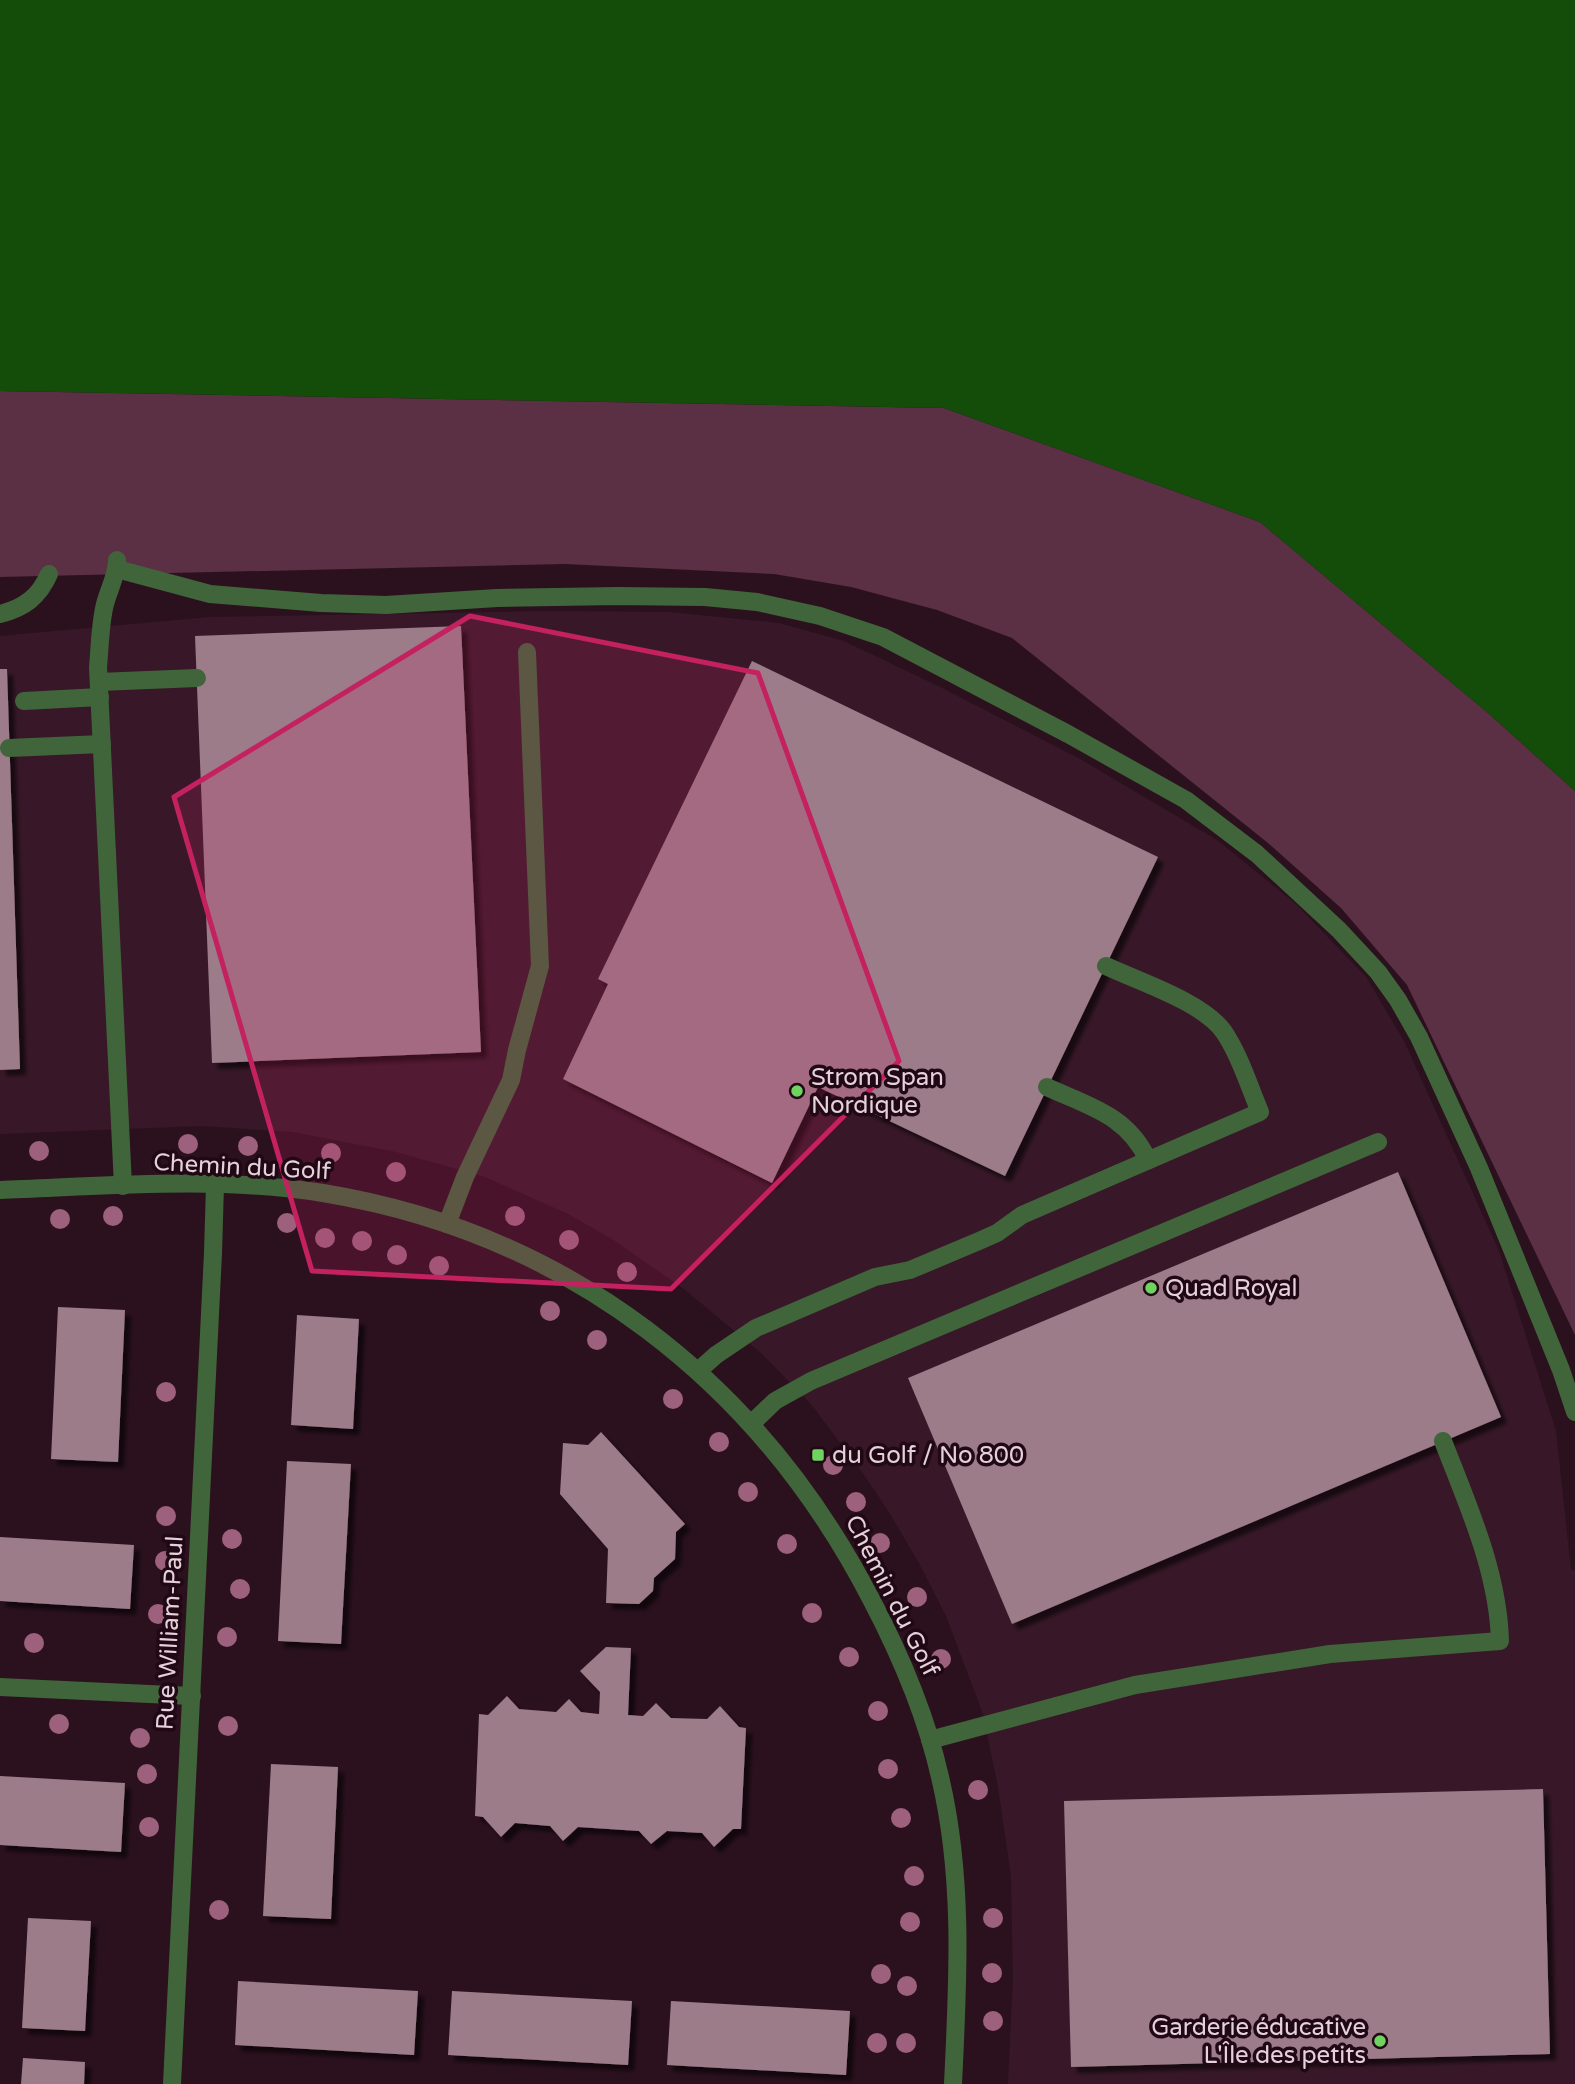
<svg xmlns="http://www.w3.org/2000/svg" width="1575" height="2084" font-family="'Varela Round',sans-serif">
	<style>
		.built { fill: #381828 }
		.green { fill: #5b2f44 }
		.water { fill: #144d09 }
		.building { fill: #9d7b8a; filter: url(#shadow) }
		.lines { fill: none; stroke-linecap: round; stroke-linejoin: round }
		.service { stroke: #41653b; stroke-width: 18 }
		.minor { stroke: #41653b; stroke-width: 18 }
		.tertiary { stroke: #41653b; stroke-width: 18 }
		.tree { fill: #9d617e }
		.marked { fill: #c42161; fill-opacity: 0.2; stroke: #c42161; stroke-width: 5; stroke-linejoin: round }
		.poi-dot { fill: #6fd360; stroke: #210815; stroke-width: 2.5 }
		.labels { text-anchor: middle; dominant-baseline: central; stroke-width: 7; stroke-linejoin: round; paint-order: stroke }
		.poi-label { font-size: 24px; fill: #e4d1d9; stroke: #210815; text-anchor: start }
		.street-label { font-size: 24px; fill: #e4d1d9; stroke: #210815 }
	</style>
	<defs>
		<filter id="shadow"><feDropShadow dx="6" dy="6" stdDeviation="2" flood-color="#0009"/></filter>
	</defs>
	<rect width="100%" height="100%" fill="#2b111e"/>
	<path class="built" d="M545,611L669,612L779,623L844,641L940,687L1080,759L1217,840L1296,904L1366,977L1404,1041L1499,1251L1556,1431L1571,1570L1575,1571V2084H1008L1013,1977L1011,1876L998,1787L983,1714L946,1616L919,1563L889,1512L867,1479L811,1404L761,1353L684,1289L612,1239L568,1214L485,1177L396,1152L293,1132L200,1126L0,1134V636L210,617Z"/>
	<path class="green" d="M0,391L944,408L1260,522L1488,713L1575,791V1335L1407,985L1341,908L1268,843L1012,638L937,610L851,587L774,574L565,564L0,577Z"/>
	<path class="water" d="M0,0H1575V791L1488,713L1260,522L944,408L0,391Z"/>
	<g class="building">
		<path d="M461,626L481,1052L212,1063L195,636Z"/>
		<path d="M752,661L1158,857L1005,1176L818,1087L772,1183L563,1079L608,984L598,979Z"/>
		<path d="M0,669H7L20,1069L0,1070Z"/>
		<path d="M1398,1172L1501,1417L1012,1624L908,1378Z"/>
		<path d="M58,1307L125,1310L118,1462L51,1459Z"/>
		<path d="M297,1315L359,1319L353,1429L291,1425Z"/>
		<path d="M601,1432L685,1524L676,1532L675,1559L654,1578L653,1591L639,1604L606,1603L608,1549L560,1494L563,1443L588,1445Z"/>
		<path d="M287,1461L351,1464L341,1644L278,1641Z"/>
		<path d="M0,1537L134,1545L130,1609L0,1601Z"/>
		<path d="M606,1647L631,1648L628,1715L643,1716L656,1703L671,1718L707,1719L720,1706L739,1727L746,1728L741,1829H733L714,1847L702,1833L667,1831L651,1844L639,1831L578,1827L563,1841L550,1826L515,1823L501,1837L483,1817L475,1816L479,1714L488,1715L507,1696L519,1709L556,1712L569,1699L581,1712L599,1714L600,1692L580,1671Z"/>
		<path d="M271,1764L338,1767L331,1919L263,1916Z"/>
		<path d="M0,1776L125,1783L121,1852L0,1845Z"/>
		<path d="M1543,1789L1550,2054L1071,2067L1064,1801Z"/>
		<path d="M28,1918L91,1921L85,2031L22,2028Z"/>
		<path d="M238,1981L418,1991L414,2055L235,2045Z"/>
		<path d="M452,1991L632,2001L628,2065L448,2055Z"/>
		<path d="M671,2001L850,2011L846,2075L667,2065Z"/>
		<path d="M23,2058L85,2062L84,2084H21Z"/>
	</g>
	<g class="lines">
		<g class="service">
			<path d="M117,560C117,575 109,589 105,604C100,624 100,646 98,667L123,1186"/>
			<path d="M117,569L210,594L321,603L386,605L497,598L617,596L705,597L757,602L820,616L883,637L1068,734L1186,800L1257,854L1339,930L1378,972L1398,1000L1419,1037L1479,1168L1561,1370L1575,1412"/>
			<path d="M0,614C24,608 39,597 49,574"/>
			<path d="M99,682L197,678"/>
			<path d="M24,701L100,697"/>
			<path d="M9,748L102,744"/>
			<path d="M1047,1087C1090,1107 1127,1115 1148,1160"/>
			<path d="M447,1224L465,1177L511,1080L517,1050L540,966L527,652"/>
			<path d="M698,1371L716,1355L756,1328L875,1277L910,1270L979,1241L997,1233L1022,1215L1260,1112C1249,1086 1240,1056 1224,1032C1203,1002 1140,982 1106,966"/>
			<path d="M752,1423L775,1401L811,1381L1378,1142"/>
			<path d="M930,1740L1135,1685L1330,1654L1500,1641C1498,1571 1468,1506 1443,1441"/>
		</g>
		<g class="minor">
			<path d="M0,1687L192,1696"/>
			<path d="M172,2084L213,1253L215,1185"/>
		</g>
		<path class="tertiary" d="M0,1190C106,1186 217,1176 323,1193C567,1233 758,1381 871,1599C901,1656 926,1715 940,1777C964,1878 958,1981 953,2084"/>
	</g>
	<g class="tree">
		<circle cx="188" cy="1144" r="10"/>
		<circle cx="248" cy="1146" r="10"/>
		<circle cx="39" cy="1151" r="10"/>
		<circle cx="331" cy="1153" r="10"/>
		<circle cx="396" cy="1172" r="10"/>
		<circle cx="113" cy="1216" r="10"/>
		<circle cx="515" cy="1216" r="10"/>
		<circle cx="60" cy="1219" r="10"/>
		<circle cx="287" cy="1223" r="10"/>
		<circle cx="325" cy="1238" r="10"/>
		<circle cx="569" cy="1240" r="10"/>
		<circle cx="362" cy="1241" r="10"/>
		<circle cx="397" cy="1255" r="10"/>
		<circle cx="439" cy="1266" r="10"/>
		<circle cx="627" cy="1272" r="10"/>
		<circle cx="550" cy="1311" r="10"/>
		<circle cx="597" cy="1340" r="10"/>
		<circle cx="166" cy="1392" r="10"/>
		<circle cx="673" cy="1399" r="10"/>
		<circle cx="719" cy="1442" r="10"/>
		<circle cx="833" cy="1465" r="10"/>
		<circle cx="748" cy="1492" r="10"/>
		<circle cx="856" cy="1502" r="10"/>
		<circle cx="166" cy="1516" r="10"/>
		<circle cx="232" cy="1539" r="10"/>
		<circle cx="880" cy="1543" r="10"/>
		<circle cx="787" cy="1544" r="10"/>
		<circle cx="165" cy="1561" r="10"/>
		<circle cx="240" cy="1589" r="10"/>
		<circle cx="917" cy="1597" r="10"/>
		<circle cx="812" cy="1613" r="10"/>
		<circle cx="158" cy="1614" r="10"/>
		<circle cx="227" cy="1637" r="10"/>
		<circle cx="34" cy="1643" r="10"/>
		<circle cx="849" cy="1657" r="10"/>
		<circle cx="941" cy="1659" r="10"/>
		<circle cx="878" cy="1711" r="10"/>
		<circle cx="59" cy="1724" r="10"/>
		<circle cx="228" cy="1726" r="10"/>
		<circle cx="140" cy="1738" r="10"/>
		<circle cx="888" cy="1769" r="10"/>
		<circle cx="147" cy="1774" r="10"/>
		<circle cx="978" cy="1790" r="10"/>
		<circle cx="901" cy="1818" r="10"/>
		<circle cx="149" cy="1827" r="10"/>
		<circle cx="914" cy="1876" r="10"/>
		<circle cx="219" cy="1910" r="10"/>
		<circle cx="993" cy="1918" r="10"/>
		<circle cx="910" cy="1922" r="10"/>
		<circle cx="992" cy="1973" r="10"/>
		<circle cx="881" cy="1974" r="10"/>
		<circle cx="907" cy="1986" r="10"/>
		<circle cx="993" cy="2021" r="10"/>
		<circle cx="877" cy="2043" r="10"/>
		<circle cx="906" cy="2043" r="10"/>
	</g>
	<path class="marked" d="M470,616L758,673L899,1061L671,1289L312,1271L174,797Z"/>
	<g class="poi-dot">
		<circle cx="797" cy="1091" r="7"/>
		<circle cx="1151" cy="1288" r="7"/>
		<rect x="811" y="1448" width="14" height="14" rx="3.5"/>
		<circle cx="1380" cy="2041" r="7"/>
	</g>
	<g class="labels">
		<g class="poi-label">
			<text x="811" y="1077">Strom Span<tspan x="811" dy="28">Nordique</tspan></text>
			<text x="1165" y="1288">Quad Royal</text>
			<text x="832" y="1455">du Golf / No 800</text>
			<text x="1366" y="2027" text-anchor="end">Garderie éducative<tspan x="1366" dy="28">L'Île des petits</tspan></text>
		</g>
		<g class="street-label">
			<text transform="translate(242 1167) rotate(3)">Chemin du Golf</text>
			<text transform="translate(892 1596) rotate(63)">Chemin du Golf</text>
			<text transform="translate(170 1633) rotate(-87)">Rue William-Paul</text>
		</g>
	</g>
</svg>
